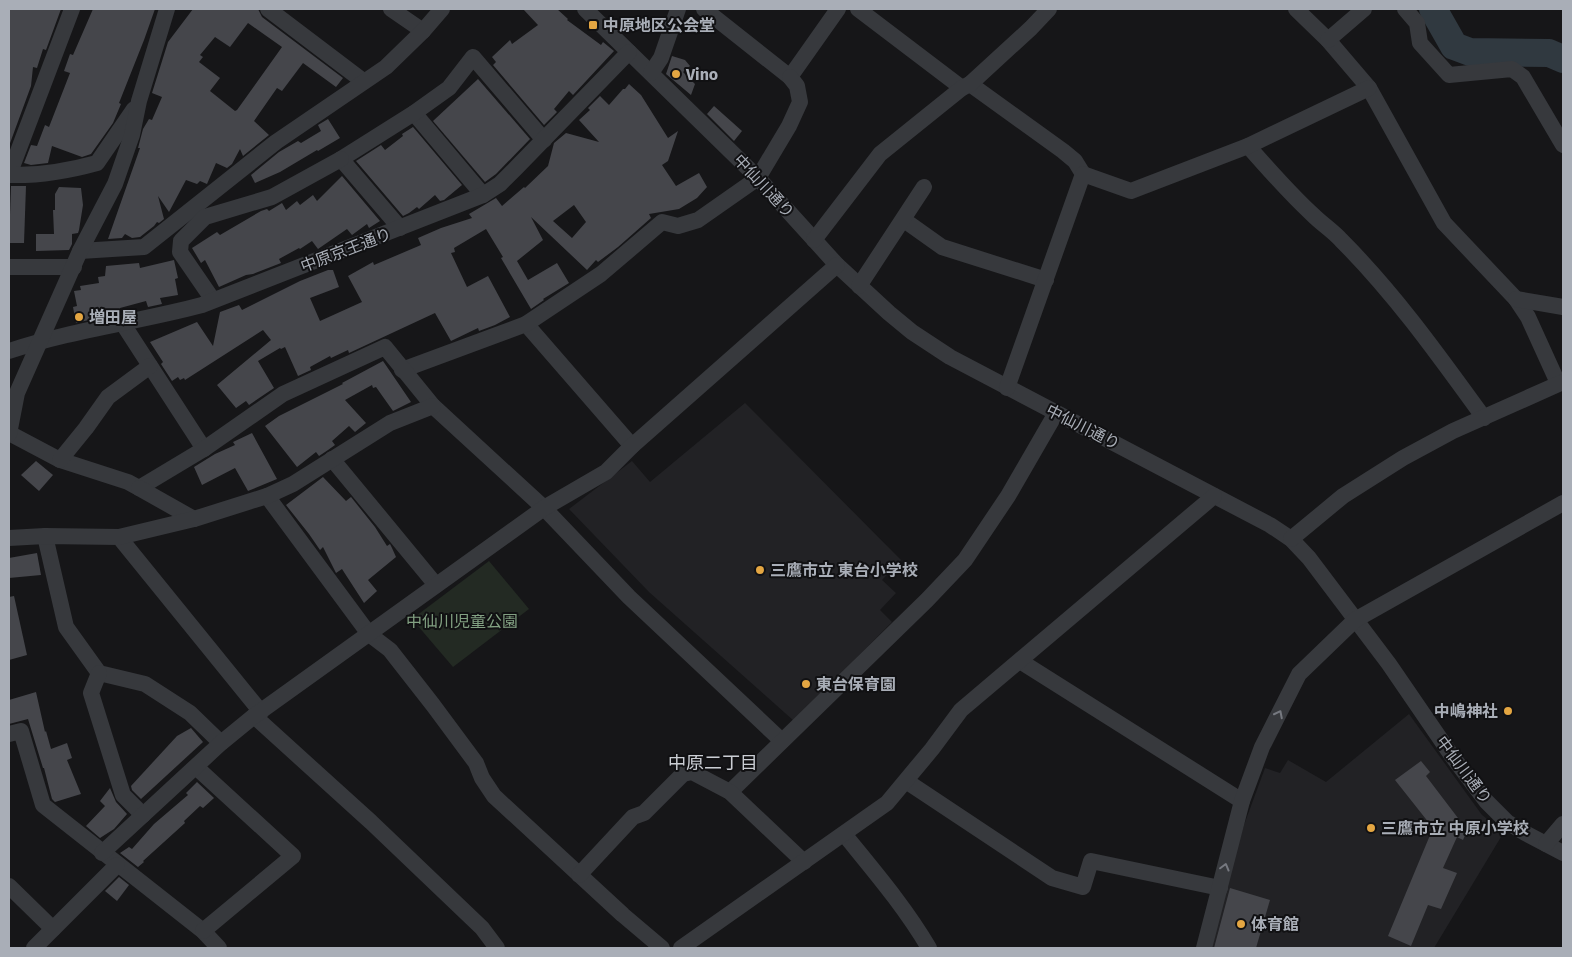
<svg xmlns="http://www.w3.org/2000/svg" width="1572" height="957" font-family="'Fira Sans','Noto Sans JP',sans-serif">
	<style>
		.built { fill: #222225 }
		.green { fill: #232a23 }
		.lines { fill: none; stroke-linecap: round; stroke-linejoin: round }
		.river { stroke: #303940; stroke-width: 28 }
		.building { fill: #45464b; fill-rule: evenodd }
		.minor { stroke: #37393d; stroke-width: 16 }
		.oneway { stroke: #767980 }
		.poi-dot { fill: #e4a642; stroke: #111113; stroke-width: 2 }
		.labels { text-anchor: middle; dominant-baseline: central; stroke-width: 4; stroke-linejoin: round; paint-order: stroke }
		.poi-label { font-size: 16px; font-weight: bold; fill: #a9aeb7; stroke: #111113; text-anchor: start }
		.street-label { font-size: 16px; fill: #a9aeb7; stroke: #111113 }
		.park-label { font-size: 16px; fill: #82a082; stroke: #111113 }
		.neighbourhood-label { font-size: 18px; fill: #cacdd3; stroke: #111113 }
	</style>
	<rect width="100%" height="100%" fill="#161618"/>
	<g class="built">
		<path d="M745,403L901,560L882,580L896,593L880,610L892,622L794,721L649,592L569,509L632,461L650,482Z"/>
		<path d="M1409,714L1482,815L1504,832L1434,948H1208L1244,825L1265,768L1280,773L1288,760L1326,782Z"/>
	</g>
	<path class="green" d="M489,561L529,609L453,667L412,619Z"/>
	<g class="lines">
		<path class="river" d="M1433,9L1454,46L1470,52L1549,53L1563,59"/>
	</g>
	<g class="building">
		<path d="M9,9H61L46,50L43,49L37,68L33,67L31,86L9,146Z"/>
		<path d="M93,9H155L144,40L119,103L121,104L113,123L91,154L82,157L52,146L48,163L31,165L24,163L31,145L37,146L45,125L49,127L70,73L64,71L70,54L73,55Z"/>
		<path d="M193,9H258L262,17L343,78L336,87L303,63L282,91L277,88L254,121L269,135L243,156L240,149L232,164L227,168L216,163L207,184L200,181L197,184L186,180L169,212L158,196L164,219L159,223L157,222L154,226L140,237L132,238L125,234L122,238L108,239L140,148H138L143,129L149,119L152,120L162,97L152,93L168,42ZM248,23L282,47L237,110L235,111L210,91L220,78L199,62L203,57L200,55L215,37L230,47Z"/>
		<path d="M523,9H557L568,19L567,20L601,45L603,42L614,51L573,95L569,91L554,109L557,112L544,125L493,65L496,62L492,57L510,40L512,44L538,25Z"/>
		<path d="M672,56L685,60L690,66L683,72L695,84L691,95L666,74Z"/>
		<path d="M478,79L530,139L496,174L485,182L433,121Z"/>
		<path d="M629,84L641,95L668,138L678,131L668,161L662,165L676,186L699,173L707,187L697,198L679,209L649,214L651,218L618,247L598,262L596,260L587,270L531,217L543,240L517,261L528,280L557,263L569,283L543,299L544,300L531,309L501,258L503,257L486,229L454,248L455,252L451,253L467,287L488,276L510,317L495,325L479,331L478,328L451,341L435,313L349,353L348,350L331,358L330,356L310,367L311,370L298,376L285,347L281,349L280,348L258,361L274,388L249,405L246,401L236,408L217,385L271,340L263,330L185,380L184,378L180,380L178,377L172,381L161,364L163,362L150,342L197,322L213,346L220,312L239,305L242,310L300,281L328,270H333L339,287L310,298L320,321L362,302L348,276L373,262L374,265L421,245L418,238L441,228L472,218L469,214L496,198L502,206L524,187L525,188L548,166L554,143L566,133L599,142L579,120L590,110L588,108L600,96L609,105L623,89H625ZM574,205L586,222L572,238L553,221Z"/>
		<path d="M714,106L742,131L734,141L707,114Z"/>
		<path d="M328,119L340,138L318,151L317,150L280,172L255,183L251,175L279,152L298,141L301,143L321,131L318,125Z"/>
		<path d="M413,127L462,185L444,200L440,201L435,195L419,209L417,207L409,213L403,216L356,161L381,145L385,150L403,136L402,134Z"/>
		<path d="M342,176L380,221L369,228L367,224L352,235L347,229L318,249L312,241L300,249L299,248L279,259L281,263L253,274L246,275L219,287L205,260L201,263L192,248L217,232L220,235L261,211L267,209L269,211L282,203L286,210L297,201L300,205L313,195L317,201Z"/>
		<path d="M11,186H26L24,243H9Z"/>
		<path d="M59,187L81,188L83,205L79,230L78,233L72,234V244L69,250L36,251V234H54L53,210H55V194Z"/>
		<path d="M174,260L178,278L175,279L178,295L160,298L162,304L148,307L146,301L120,308V310L100,314L101,317L76,323L73,307L77,306L74,291L81,290L80,286L99,283L98,277L105,276L106,266L139,263L140,268Z"/>
		<path d="M383,361L411,402L393,411L376,387L373,388L372,385L345,400L366,423L355,432L349,426L332,441L335,445L328,450L319,456L316,452L297,467L265,426L279,416L343,384L342,383Z"/>
		<path d="M252,433L277,479L248,491L235,468L202,485L194,467L215,454L235,445L233,442Z"/>
		<path d="M36,461L53,475L39,491L21,475Z"/>
		<path d="M323,477L346,501L351,497L375,527L387,546L390,544L392,548L396,557L368,580L377,591L364,603L342,569L336,573L323,547L320,550L309,534L286,505Z"/>
		<path d="M37,553L41,575L9,578V558Z"/>
		<path d="M14,596L27,655L9,660V597Z"/>
		<path d="M36,692L45,732L46,731L51,749L67,743L72,758L67,760L81,794L55,802L52,799L44,768H43L28,719L9,724V700Z"/>
		<path d="M191,728L203,742L141,799L132,790L131,786L177,736Z"/>
		<path d="M1421,761L1430,772L1426,776L1461,822L1469,826L1463,840L1457,837L1443,868L1457,873L1441,909L1428,905L1411,946L1388,936L1433,828L1395,780Z"/>
		<path d="M197,782L214,798L203,808L200,806L184,821L185,823L143,861L144,862L138,867L120,853L129,847L132,849L154,824L188,795L186,793Z"/>
		<path d="M110,788L116,802L127,814L114,829L100,838L86,826L105,806L100,801Z"/>
		<path d="M119,877L129,885L117,901L105,891Z"/>
		<path d="M1230,888L1270,900L1256,948H1214Z"/>
	</g>
	<g class="lines">
		<g class="minor">
			<path d="M268,9L363,81"/>
			<path d="M391,9L423,31"/>
			<path d="M585,9L758,178L837,265L889,313L912,332L950,357L1270,525L1291,539L1309,558L1389,664L1452,756L1486,801L1507,822L1525,833L1563,853"/>
			<path d="M704,9L790,77L838,9"/>
			<path d="M858,9L962,88"/>
			<path d="M1296,9L1328,40L1369,88L1444,223L1516,299L1528,317L1558,383"/>
			<path d="M1405,9L1417,23L1420,43L1449,75L1512,69L1523,77L1563,145"/>
			<path d="M1328,40L1364,9"/>
			<path d="M651,73L661,58L678,9"/>
			<path d="M970,84L1063,151L1075,161L1083,174"/>
			<path d="M414,113L483,195"/>
			<path d="M1248,146C1269,170 1290,194 1313,215C1322,224 1333,231 1341,240C1395,294 1439,356 1484,418"/>
			<path d="M9,175L72,9"/>
			<path d="M9,175C40,176 68,171 97,163L134,109"/>
			<path d="M904,220L942,247L1046,280"/>
			<path d="M400,228L341,159L414,113L449,88L473,57L544,140"/>
			<path d="M814,240L880,154L962,88L970,84L1031,28L1049,9"/>
			<path d="M80,251L144,247L276,142L386,67L423,31L442,9"/>
			<path d="M9,267H74"/>
			<path d="M859,286L924,187"/>
			<path d="M1516,299L1563,307"/>
			<path d="M213,300L180,252L181,241L205,217L272,197L341,159"/>
			<path d="M123,324L204,449"/>
			<path d="M526,324L632,446"/>
			<path d="M9,351C72,330 138,322 202,305L483,195L500,184L516,168L629,52"/>
			<path d="M402,370L526,324L601,274L662,222L678,226L698,220L758,178L789,126L800,102L797,86L790,77"/>
			<path d="M1007,388L1083,174L1131,191L1248,146L1369,88"/>
			<path d="M9,433L60,460L128,482L139,488L204,449L283,394L385,347L433,406L544,508L629,597L782,741"/>
			<path d="M9,434L17,393L80,251L115,184L132,135L139,101L167,9"/>
			<path d="M332,459L436,585"/>
			<path d="M60,460L86,428L108,397L150,366"/>
			<path d="M139,488L194,519"/>
			<path d="M267,496L369,634L390,650L433,705L476,763L482,778L494,796L623,915L662,948"/>
			<path d="M45,536L66,627L99,673L145,684L190,713L221,743"/>
			<path d="M119,537L261,712"/>
			<path d="M9,538L45,536L119,537L194,519L267,496L293,484L390,423L433,406"/>
			<path d="M1291,539L1343,496L1403,458L1453,431L1563,382"/>
			<path d="M1020,661L1242,801"/>
			<path d="M99,673L91,693L123,795L143,815"/>
			<path d="M254,716L371,822L482,928L497,948"/>
			<path d="M9,734L21,731L43,805L203,931L219,948"/>
			<path d="M196,767L293,856L203,931"/>
			<path d="M906,781L1052,878L1083,887L1091,861L1220,888"/>
			<path d="M730,792L927,600L965,560L1008,496L1056,413"/>
			<path d="M844,834C874,871 905,907 929,948"/>
			<path d="M1546,844L1563,824"/>
			<path d="M102,853L221,743L254,716L544,508L606,472L632,446L837,265"/>
			<path d="M579,875L633,817L644,813L683,774L692,772L730,792L804,862"/>
			<path d="M9,886L53,929"/>
			<path d="M34,948L117,865"/>
			<path d="M681,948L887,803L932,749L961,710L1214,496"/>
			<path d="M1204,948L1242,801L1262,747L1299,674L1355,620L1563,503"/>
		</g>
	</g>
	<defs><path id="oneway-chevron" d="M-2-3.5L2.5 0L-2 3.5" fill="none" stroke-width="1.6" stroke-linecap="round" stroke-linejoin="round" transform="scale(1.25)"/></defs>
	<g class="oneway">
		<use href="#oneway-chevron" transform="translate(1279 714) rotate(-63)"/>
		<use href="#oneway-chevron" transform="translate(1225 867) rotate(-75)"/>
	</g>
	<g class="poi-dot">
		<rect x="588" y="20" width="10" height="10" rx="2.5"/>
		<circle cx="676" cy="74" r="5"/>
		<circle cx="79" cy="317" r="5"/>
		<circle cx="760" cy="570" r="5"/>
		<circle cx="806" cy="684" r="5"/>
		<circle cx="1508" cy="711" r="5"/>
		<circle cx="1371" cy="828" r="5"/>
		<circle cx="1241" cy="924" r="5"/>
	</g>
	<g class="labels">
		<g class="poi-label">
			<text x="603" y="25">中原地区公会堂</text>
			<text x="686" y="74">Vino</text>
			<text x="89" y="317">増田屋</text>
			<text x="770" y="570">三鷹市立 東台小学校</text>
			<text x="816" y="684">東台保育園</text>
			<text x="1498" y="711" text-anchor="end">中嶋神社</text>
			<text x="1381" y="828">三鷹市立 中原小学校</text>
			<text x="1251" y="924">体育館</text>
		</g>
		<g class="street-label">
			<text transform="translate(764 186) rotate(47)">中仙川通り</text>
			<text transform="translate(346 250) rotate(-21)">中原京王通り</text>
			<text transform="translate(1083 427) rotate(27)">中仙川通り</text>
			<text transform="translate(1464 770) rotate(53)">中仙川通り</text>
		</g>
		<g class="park-label">
			<text x="462" y="621">中仙川児童公園</text>
		</g>
		<g class="neighbourhood-label">
			<text x="713" y="763">中原二丁目</text>
		</g>
	</g>
	<rect width="1572" height="957" fill="none" stroke="#a9aeb7" stroke-width="20"/>
</svg>
